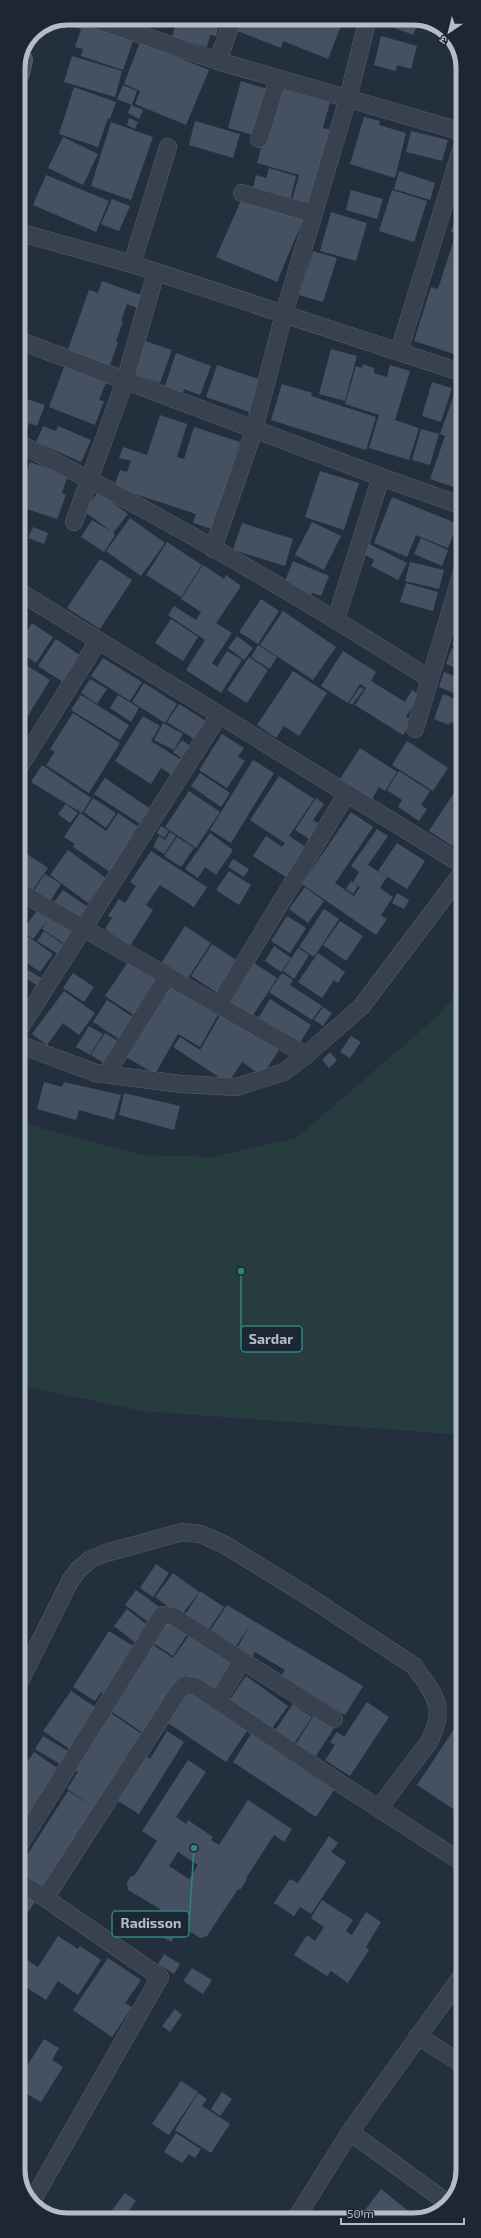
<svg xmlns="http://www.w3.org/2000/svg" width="481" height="2238" font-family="'Exo 2','Noto Sans Devanagari',sans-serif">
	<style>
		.green { fill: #263c3f }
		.building { fill: #455162; fill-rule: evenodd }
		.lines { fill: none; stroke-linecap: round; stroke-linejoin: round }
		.street-casing { stroke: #565f6c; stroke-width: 18 }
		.secondary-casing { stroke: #565f6c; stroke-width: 24 }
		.street { stroke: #38414e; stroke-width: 17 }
		.secondary { stroke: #465061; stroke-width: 22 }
		.rim { fill: none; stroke: #b4bcc9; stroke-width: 5 }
		.leader { fill: none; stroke: #308480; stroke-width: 1.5 }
		.callout-dot { fill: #308480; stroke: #1d2633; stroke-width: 1.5 }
		.callout { fill: #1d2633; stroke: #308480; stroke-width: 1.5 }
		.callout-label { font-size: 14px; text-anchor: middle; font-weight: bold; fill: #b4bcc9 }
	</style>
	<rect width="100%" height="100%" fill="#242f3e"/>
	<path class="green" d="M463,986V1435L142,1411L18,1385V1122L142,1155L212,1157L296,1138L439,1015Z"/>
	<g class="building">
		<path d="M153,18H168L166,27L151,22Z"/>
		<path d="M171,18H194L219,25L216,36L210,35L207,47L172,37L176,23L170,21Z"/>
		<path d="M202,18H214L213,22Z"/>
		<path d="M240,18H344L328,59L283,41L281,48L235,30Z"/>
		<path d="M375,18H418L420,19L413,35L374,20Z"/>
		<path d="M75,20L134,38L123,70L81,56L83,49L75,47L81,29L73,27Z"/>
		<path d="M381,36L417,46L411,69L397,65L396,71L374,65Z"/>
		<path d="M141,39L160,50L209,70L186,125L135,104L140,91L124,84Z"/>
		<path d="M72,56L122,71L115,97L64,82Z"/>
		<path d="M241,81L270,90L257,136L228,128Z"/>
		<path d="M123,85L137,91L132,105L117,99Z"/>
		<path d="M74,87L116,102L110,119L108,118L98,147L59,134Z"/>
		<path d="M278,88L330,102L323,128L334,131L313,207L292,201L299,175L257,163Z"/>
		<path d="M131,105L143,110L139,119L128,113Z"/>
		<path d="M364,117L380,121L379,125L406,133L395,178L350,164Z"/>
		<path d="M129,118L138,122L135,129L127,125Z"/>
		<path d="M195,121L240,134L233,158L189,145Z"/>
		<path d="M111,122L153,137L131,200L91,186Z"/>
		<path d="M411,131L448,140L442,161L406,152Z"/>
		<path d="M63,137L98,154L83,185L48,168Z"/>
		<path d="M269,168L296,176L290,201L252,192L256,175L266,178Z"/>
		<path d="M399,171L435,183L430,200L394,189Z"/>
		<path d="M46,175L109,201L96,232L33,205Z"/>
		<path d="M462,189H463V209L457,207Z"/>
		<path d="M351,190L383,199L377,219L346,210Z"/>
		<path d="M392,190L427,201L414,242L379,231Z"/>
		<path d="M243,196L305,215L277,282L216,257Z"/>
		<path d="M112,199L130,206L119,231L101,224Z"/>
		<path d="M458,211L463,212V236L451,232Z"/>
		<path d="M331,212L367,223L356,261L320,251Z"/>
		<path d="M455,236L463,239V357L414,341L431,287L438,289Z"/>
		<path d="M313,251L337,258L323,302L299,295Z"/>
		<path d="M102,281L141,295L137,308L127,304L121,321L123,322L116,341L118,342L108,371L66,355L89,290L98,293Z"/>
		<path d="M145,341L172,350L160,383L133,374Z"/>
		<path d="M331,349L357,356L345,401L319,394Z"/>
		<path d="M176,353L211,366L200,395L184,389L183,393L165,386Z"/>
		<path d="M66,362L108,378L99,400L104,401L95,425L49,407Z"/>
		<path d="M363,364L374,368V373L387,377L390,365L410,371L395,420L419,428L409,460L369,448L379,415L345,404L356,366L362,368Z"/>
		<path d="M217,365L264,381L252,413L206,397Z"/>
		<path d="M432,382L452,388L441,422L422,416Z"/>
		<path d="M282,384L312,393L311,396L376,417L366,450L271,420Z"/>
		<path d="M456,389L463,391V490L430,479L445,436L440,434Z"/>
		<path d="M27,399L45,405L37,426L29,423L24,437L18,435V407L24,409Z"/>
		<path d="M160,415L187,424L177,457L184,459L194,427L240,442L212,529L193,523L196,514L114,487L120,470L127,472L131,461L119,458L123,447L147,455Z"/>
		<path d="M43,426L56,431L58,426L91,440L81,462L36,442Z"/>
		<path d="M421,429L439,434L430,465L412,460Z"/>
		<path d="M30,462L68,475L62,493L66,495L57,519L18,506V497Z"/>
		<path d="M320,471L359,483L344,530L305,517Z"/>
		<path d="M98,492L128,514L113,533L115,535L104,552L81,537L92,520L112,532L84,511Z"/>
		<path d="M392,497L458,524L448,548L416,535L407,557L374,543Z"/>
		<path d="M130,518L165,543L141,576L106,551Z"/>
		<path d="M312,522L341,536L324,570L295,555Z"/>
		<path d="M242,523L293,539L285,566L233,550Z"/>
		<path d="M33,527L48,533L44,544L28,538Z"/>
		<path d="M421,538L448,550L442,566L414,554Z"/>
		<path d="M167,542L202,565L181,597L146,575Z"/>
		<path d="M369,544L407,563L398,580L371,566L374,560L364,554Z"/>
		<path d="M100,559L132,580L100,629L67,608Z"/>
		<path d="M293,561L329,576L321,596L312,593L310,597L283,586Z"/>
		<path d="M410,562L444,570L439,589L405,581Z"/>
		<path d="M203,565L224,579L226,575L241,586L216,623L232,633L212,663L217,667L227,651L242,660L221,693L186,670L205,640L168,615L174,606L196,620L201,612L181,599Z"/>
		<path d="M406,583L438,592L433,611L400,602Z"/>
		<path d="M261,599L279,611L258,644L239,632Z"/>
		<path d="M283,611L336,647L313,680L260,645Z"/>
		<path d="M18,618L25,623L18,633Z"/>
		<path d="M171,619L198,637L183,661L155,643Z"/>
		<path d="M32,623L53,637L36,663L18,651V645Z"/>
		<path d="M459,626L463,627V649L452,645Z"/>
		<path d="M237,636L253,648L244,660L228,648Z"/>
		<path d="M56,639L84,658L66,684L38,666Z"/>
		<path d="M258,645L277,657L270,669L251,657Z"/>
		<path d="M452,648L463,652V671L446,664Z"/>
		<path d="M343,651L376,672L371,681L405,702L412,690L420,695L406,717L412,721L403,735L355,705L366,688L360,684L348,703L321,686Z"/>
		<path d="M249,657L268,670L247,703L227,690Z"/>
		<path d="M103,658L142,682L130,701L91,676Z"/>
		<path d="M18,660L50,680L18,732Z"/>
		<path d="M293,671L327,693L299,736L284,726L276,738L257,725Z"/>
		<path d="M444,672L463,679V697L439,687Z"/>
		<path d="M90,679L107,689L97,704L81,693Z"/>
		<path d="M144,683L177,704L165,723L132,702Z"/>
		<path d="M360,687L364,689L352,705L349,703Z"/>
		<path d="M443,694L463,702V726L450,722L449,725L434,719Z"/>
		<path d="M81,695L129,725L120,740L71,710Z"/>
		<path d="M118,695L139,708L131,722L110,708Z"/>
		<path d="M179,704L206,721L194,739L167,722Z"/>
		<path d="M73,713L120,743L89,793L46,765L55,752L50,749Z"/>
		<path d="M143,716L160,726L151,741L183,761L173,776L161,768L151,784L115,761Z"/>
		<path d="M163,723L183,734L174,750L154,740Z"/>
		<path d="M222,734L244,748L238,757L245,761L227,788L199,770Z"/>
		<path d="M182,740L190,746L181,758L173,752Z"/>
		<path d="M407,741L448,768L433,791L392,765Z"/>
		<path d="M360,748L397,772L385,791L379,787L372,799L340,779Z"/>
		<path d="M253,760L274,773L231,843L210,830Z"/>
		<path d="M42,765L91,798L82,813L31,782Z"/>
		<path d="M399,771L430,791L421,805L427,809L419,821L398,807L402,800L387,790Z"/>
		<path d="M200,773L230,793L221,807L191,786Z"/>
		<path d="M279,776L314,799L289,836L309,849L289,879L253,856L266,836L282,847L285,843L250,820Z"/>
		<path d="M105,778L152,810L142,825L94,794Z"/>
		<path d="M463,779V829L452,846L429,831Z"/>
		<path d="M189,791L220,812L196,848L165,827Z"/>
		<path d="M93,798L116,813L106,828L84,812Z"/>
		<path d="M316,798L324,804L313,820L323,827L314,842L295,830Z"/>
		<path d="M66,804L78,813L70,823L58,814Z"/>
		<path d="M351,812L373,827L335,883L354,896L360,887L353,882L359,872L351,866L377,829L388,836L368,865L387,877L380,888L393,897L381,915L387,919L376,935L302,884Z"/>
		<path d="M80,813L106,831L118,813L140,828L110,872L73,847L75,844L64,837Z"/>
		<path d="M161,826L169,831L164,838L157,833Z"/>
		<path d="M170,832L176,836L164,854L153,847L159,836L165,840Z"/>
		<path d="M210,833L233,850L216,875L205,867L198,878L185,869Z"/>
		<path d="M177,837L194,848L181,867L164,856Z"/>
		<path d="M397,843L425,861L407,889L378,871Z"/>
		<path d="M18,848L48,868L32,891L18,882Z"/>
		<path d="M68,850L106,878L88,903L50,875Z"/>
		<path d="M151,851L207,887L194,907L160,885L146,905L153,910L130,946L105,929L112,918L108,916L119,899L125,903L136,886L130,882Z"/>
		<path d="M233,859L249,869L244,877L228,867Z"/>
		<path d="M229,871L251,885L239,905L216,890Z"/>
		<path d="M45,874L61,884L49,903L33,892Z"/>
		<path d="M351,881L358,886L353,894L346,889Z"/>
		<path d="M305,887L324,901L308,923L289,909Z"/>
		<path d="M63,890L88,907L78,920L53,903Z"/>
		<path d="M397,893L409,900L404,909L392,903Z"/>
		<path d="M39,908L73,932L65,944L42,929L47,921L33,939L22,931Z"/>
		<path d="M324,909L339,919L314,957L299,947Z"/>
		<path d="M287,916L306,928L290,953L271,941Z"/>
		<path d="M340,921L363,936L346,961L323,945Z"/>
		<path d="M185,926L211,943L188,978L162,962Z"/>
		<path d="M20,931L53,954L40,972L18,957Z"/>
		<path d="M44,931L64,945L58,954L37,941Z"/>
		<path d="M212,944L239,962L219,994L191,976Z"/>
		<path d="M274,946L291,958L281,972L265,961Z"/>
		<path d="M298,948L309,955L294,979L283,971Z"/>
		<path d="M318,953L345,972L338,983L334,980L322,998L298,982Z"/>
		<path d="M128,962L157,981L134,1015L105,996Z"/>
		<path d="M254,963L277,978L250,1020L226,1005Z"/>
		<path d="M18,964L24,968L18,979Z"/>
		<path d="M28,970L43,979L38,986L24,977Z"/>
		<path d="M73,973L94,987L84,1002L63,988Z"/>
		<path d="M282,973L293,980L290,985L322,1006L312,1020L269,992Z"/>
		<path d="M169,983L219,1013L200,1047L178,1034L155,1074L126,1057Z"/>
		<path d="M64,991L95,1013L79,1035L63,1023L47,1045L32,1034Z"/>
		<path d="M270,999L311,1025L298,1046L257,1020Z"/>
		<path d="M107,1000L136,1019L122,1041L93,1022Z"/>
		<path d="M18,1002L28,1008L18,1024Z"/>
		<path d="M323,1007L332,1013L323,1026L314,1020Z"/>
		<path d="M222,1012L279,1050L262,1076L242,1062L228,1083L173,1047L180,1037L200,1050Z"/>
		<path d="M89,1026L103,1034L90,1055L76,1047Z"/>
		<path d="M105,1033L121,1043L107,1065L91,1055Z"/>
		<path d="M351,1036L361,1042L350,1058L340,1052Z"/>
		<path d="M330,1052L337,1060L329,1068L322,1060Z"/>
		<path d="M44,1082L62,1087L64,1082L121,1095L114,1120L79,1110L76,1120L37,1109Z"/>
		<path d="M124,1093L180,1106L174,1130L119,1115Z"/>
		<path d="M156,1564L169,1573L153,1597L140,1588Z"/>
		<path d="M173,1573L199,1592L181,1616L155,1597Z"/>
		<path d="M136,1590L162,1609L151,1624L125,1605Z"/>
		<path d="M200,1591L224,1607L207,1632L184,1617Z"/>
		<path d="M227,1605L363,1686L345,1715L281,1676L285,1670L255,1652L251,1659L236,1650L250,1625L234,1649L209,1632Z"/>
		<path d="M127,1609L151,1628L138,1645L114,1626Z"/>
		<path d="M166,1619L188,1633L173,1656L152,1642Z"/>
		<path d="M109,1631L136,1648L106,1696L101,1692L95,1701L73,1687Z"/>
		<path d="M190,1634L233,1664L212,1694L185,1675L146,1735L112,1712L125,1692L141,1702L124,1691L147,1657L142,1654L150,1643L173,1658Z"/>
		<path d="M246,1676L288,1706L268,1734L226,1705Z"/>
		<path d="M186,1690L247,1731L226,1762L165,1721Z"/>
		<path d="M71,1691L98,1709L71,1750L43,1731Z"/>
		<path d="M367,1702L389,1717L350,1776L325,1760L335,1745L330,1742L337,1732L344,1737Z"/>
		<path d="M293,1704L312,1717L291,1748L272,1735Z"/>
		<path d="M111,1713L146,1737L43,1890L18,1874V1869L68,1791L92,1806L67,1789L78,1772L73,1769Z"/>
		<path d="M314,1715L334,1728L316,1756L296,1744Z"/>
		<path d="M462,1717L463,1793L453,1809L417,1785Z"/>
		<path d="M167,1731L184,1742L139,1814L118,1801L145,1756L150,1759Z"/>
		<path d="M251,1734L334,1790L316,1817L233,1762Z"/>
		<path d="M43,1736L71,1753L63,1766L35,1749Z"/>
		<path d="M34,1752L60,1770L18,1832V1775Z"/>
		<path d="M188,1760L206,1772L176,1817L186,1824L188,1820L213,1837L211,1840L219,1845L248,1800L292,1829L284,1842L274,1835L246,1878L247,1879L240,1890L238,1889L207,1936L200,1938L182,1926L171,1942L150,1929L161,1913L160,1909L128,1890L127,1883L131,1876H134L157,1841L142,1831ZM178,1852L198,1865L189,1879L169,1866Z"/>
		<path d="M463,1800V1813L457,1810Z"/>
		<path d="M329,1836L338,1843L331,1852L346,1862L311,1914L300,1907L294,1916L274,1903L290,1879L298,1883Z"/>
		<path d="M18,1891L35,1902L18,1927Z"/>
		<path d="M322,1900L353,1920L346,1931L352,1935L366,1912L381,1922L366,1947L369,1950L348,1983L331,1971L327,1976L294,1955L307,1935L315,1941L324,1927L311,1918Z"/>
		<path d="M58,1936L78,1949L80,1946L101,1960L78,1995L58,1981L46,2000L18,1982V1954L38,1967Z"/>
		<path d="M164,1954L180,1964L174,1974L158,1964Z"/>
		<path d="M108,1958L141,1980L125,2003L132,2007L112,2037L73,2010Z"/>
		<path d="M192,1968L212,1980L203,1994L183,1981Z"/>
		<path d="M175,2009L182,2015L170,2032L162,2026Z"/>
		<path d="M44,2039L59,2048L52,2060L63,2067L41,2102L27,2094L24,2099L18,2095V2080Z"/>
		<path d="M181,2081L198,2092L169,2135L152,2124Z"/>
		<path d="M222,2092L232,2099L220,2116L211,2109Z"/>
		<path d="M198,2093L207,2099L202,2106L230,2124L211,2153L175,2130Z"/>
		<path d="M176,2133L201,2149L195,2158L189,2154L182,2163L164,2152Z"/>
		<path d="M381,2189L411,2213L405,2220H378L365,2210Z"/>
		<path d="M125,2193L136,2201L122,2220H118L110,2213Z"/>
	</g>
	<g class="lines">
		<g class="street-casing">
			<g id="street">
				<path d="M91,18L218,61L463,132"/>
				<path d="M218,61L233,18"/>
				<path d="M259,139L278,79"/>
				<path d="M242,193L314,214"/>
				<path d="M18,232L132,264L463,373"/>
				<path d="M132,264L168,147"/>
				<path d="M18,340L381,477L463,506"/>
				<path d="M399,351L463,144"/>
				<path d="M18,443C159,514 297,594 430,679L463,569"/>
				<path d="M74,522L125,381L156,272"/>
				<path d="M213,549L254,430L284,314L348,98L368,18"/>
				<path d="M18,591L463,865"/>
				<path d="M336,619L381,477"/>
				<path d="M415,729L430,679"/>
				<path d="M18,769L98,641"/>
				<path d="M18,891L306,1055"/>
				<path d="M218,1006L347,793"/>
				<path d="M18,1031L219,715"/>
				<path d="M18,1044L96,1073L181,1084L236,1087L284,1072L306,1055L361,1007L463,872"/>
				<path d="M106,1074L167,977"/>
				<path d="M18,1685L70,1581L79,1569L91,1559L106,1553L182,1532L201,1534L225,1545L303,1593L414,1666C435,1695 447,1707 429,1742L379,1808"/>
				<path d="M217,1701L242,1661"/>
				<path d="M18,1847L162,1615L173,1616L334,1719"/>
				<path d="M18,1881L45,1898"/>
				<path d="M418,2036L463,2065"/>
				<path d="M350,2132L449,2204"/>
				<path d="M31,2203L160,1977L45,1898L178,1692L185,1685L195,1686L338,1782L463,1863"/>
				<path d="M295,2220L350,2132L463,1974"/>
			</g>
		</g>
		<g class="secondary-casing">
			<path id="secondary" d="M18,73L21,60"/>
		</g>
		<use href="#street" class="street"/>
		<use href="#secondary" class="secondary"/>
	</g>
	<path d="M0 0H481V2238H0ZM68 25H413A43 43 0 0 1 456 68V2170A43 43 0 0 1 413 2213H68A43 43 0 0 1 25 2170V68A43 43 0 0 1 68 25Z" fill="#1d2633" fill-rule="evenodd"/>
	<path class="rim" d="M68 25H413A43 43 0 0 1 456 68V2170A43 43 0 0 1 413 2213H68A43 43 0 0 1 25 2170V68A43 43 0 0 1 68 25Z"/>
	<path class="leader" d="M241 1271L241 1339M194 1848L189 1924"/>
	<g class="callout-dot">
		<circle cx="241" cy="1271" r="4"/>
		<circle cx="194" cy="1848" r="4"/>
	</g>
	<g class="callout">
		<rect x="241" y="1326" width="61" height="26" rx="4"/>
		<rect x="112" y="1911" width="77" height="26" rx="4"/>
	</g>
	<g class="callout-label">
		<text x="271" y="1344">Sardar</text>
		<text x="151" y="1928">Radisson</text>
	</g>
	<g transform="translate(449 32) rotate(215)" stroke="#1d2633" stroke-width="3" paint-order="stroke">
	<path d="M0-3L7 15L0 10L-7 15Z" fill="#b4bcc9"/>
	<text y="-6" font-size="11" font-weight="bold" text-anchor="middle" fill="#b4bcc9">उ</text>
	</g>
	<path d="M341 2218v6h123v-6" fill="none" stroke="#b4bcc9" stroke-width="2"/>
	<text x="347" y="2218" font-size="12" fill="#b4bcc9" stroke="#1d2633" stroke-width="3" paint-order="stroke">50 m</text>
</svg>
